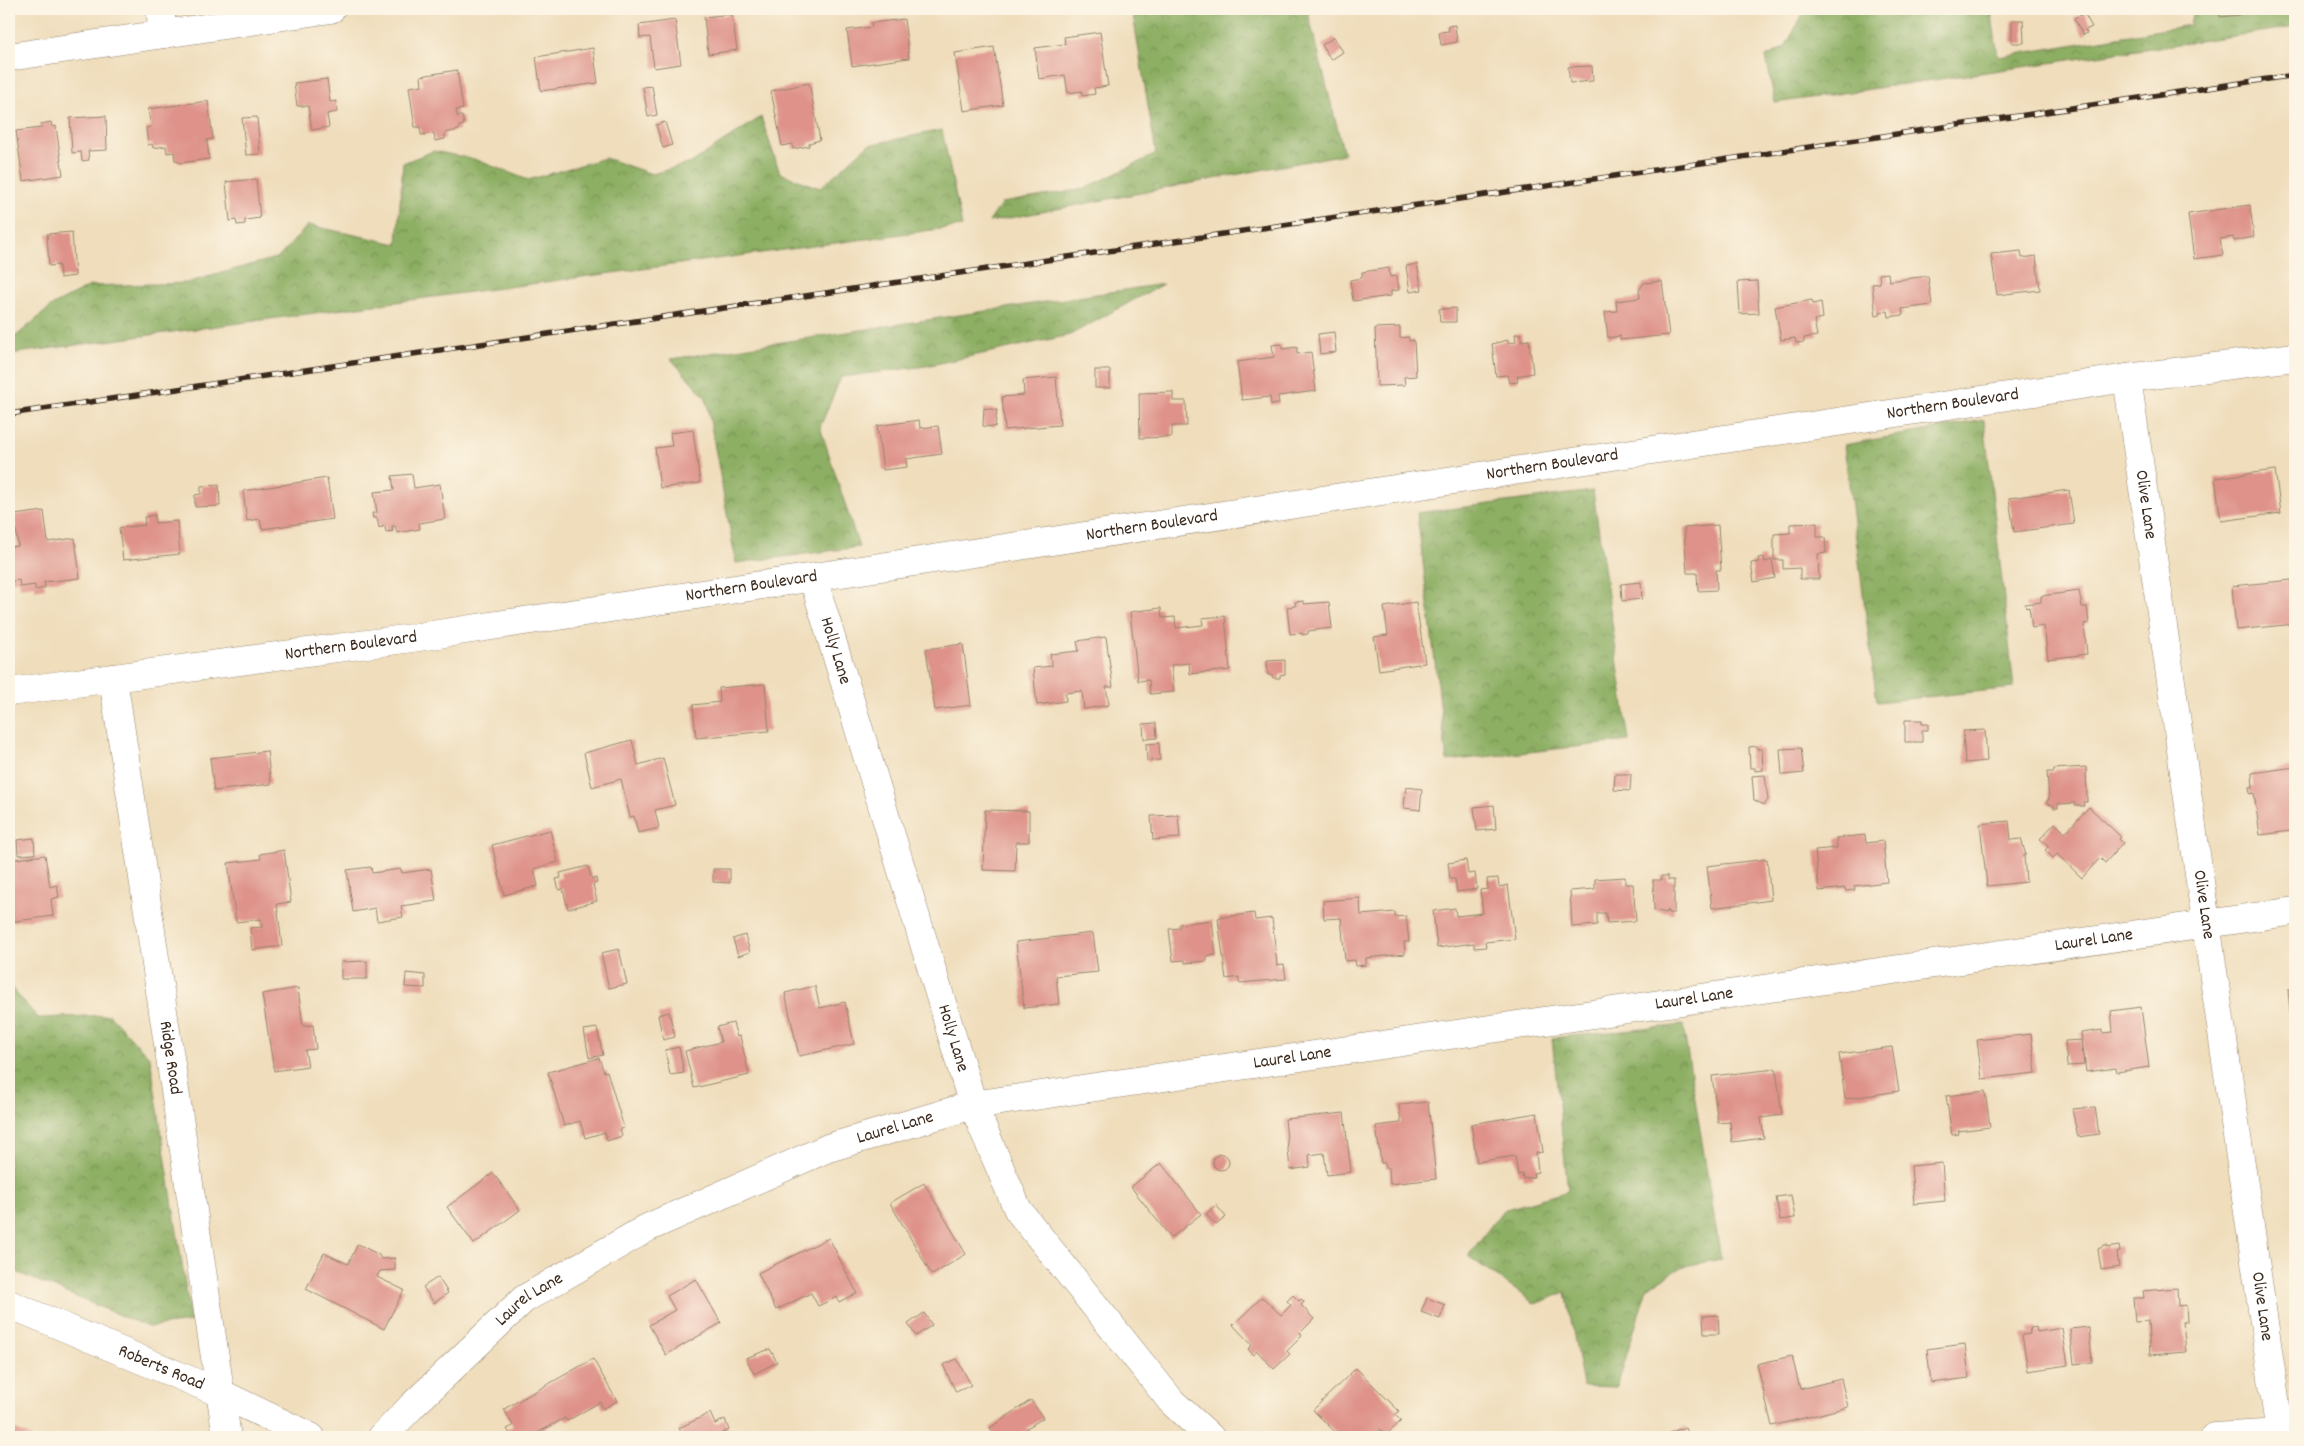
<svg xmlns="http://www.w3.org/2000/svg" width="2304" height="1446" font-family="Dekko,sans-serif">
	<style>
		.forest { fill: url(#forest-crowns); stroke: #646c40 }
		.building { fill: #de9289 }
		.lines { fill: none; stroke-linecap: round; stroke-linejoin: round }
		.minor-casing { stroke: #95846c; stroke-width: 29 }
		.minor { stroke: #fff; stroke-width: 28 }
		.rail-casing { stroke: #3b2a1e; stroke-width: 5.5 }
		.rail { stroke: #fcf5e5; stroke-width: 4; stroke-dasharray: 11; stroke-linecap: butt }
		.labels { text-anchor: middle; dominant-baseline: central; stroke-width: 4.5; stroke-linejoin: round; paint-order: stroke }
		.street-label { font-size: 18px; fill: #3b2a1e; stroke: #fcf5e5 }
	</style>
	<defs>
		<pattern id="forest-crowns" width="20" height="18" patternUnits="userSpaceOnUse" patternTransform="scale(1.25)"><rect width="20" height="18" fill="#8daf63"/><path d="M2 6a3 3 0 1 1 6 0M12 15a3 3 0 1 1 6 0" fill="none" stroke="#748f51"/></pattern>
	</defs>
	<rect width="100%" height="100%" fill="#fcf5e5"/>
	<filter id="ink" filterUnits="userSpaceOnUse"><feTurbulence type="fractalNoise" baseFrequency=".02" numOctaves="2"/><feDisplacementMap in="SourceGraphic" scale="10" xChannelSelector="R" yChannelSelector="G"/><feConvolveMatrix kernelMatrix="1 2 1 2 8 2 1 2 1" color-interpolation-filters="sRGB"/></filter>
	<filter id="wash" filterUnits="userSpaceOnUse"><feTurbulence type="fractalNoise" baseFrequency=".0096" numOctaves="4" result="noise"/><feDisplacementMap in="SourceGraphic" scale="20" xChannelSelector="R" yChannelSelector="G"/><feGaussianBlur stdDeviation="1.12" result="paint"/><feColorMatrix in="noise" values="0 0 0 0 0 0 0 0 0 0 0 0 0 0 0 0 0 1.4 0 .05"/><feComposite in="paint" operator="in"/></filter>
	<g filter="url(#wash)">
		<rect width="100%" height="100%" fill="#efddbb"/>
		<g class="forest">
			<path d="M1132,9H1307L1344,154L989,222L1002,203L1084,189L1156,154Z"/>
			<path d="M1806,9H1991L1998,57L2190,25L2193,9H2295V27L1775,103L1766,57L1785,47Z"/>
			<path d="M761,117L780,173L820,188L868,145L942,130L962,226L9,354V342L53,305L90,286L186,283L279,257L308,225L397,244L403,163L433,151L474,159L528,180L605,158L652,174L691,163Z"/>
			<path d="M1163,284L1070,335L926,366L841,377L820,427L859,547L736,563L706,398L671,359Z"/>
			<path d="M1984,420L2014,688L1877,702L1844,445Z"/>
			<path d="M1593,491L1629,741L1447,761L1417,513Z"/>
			<path d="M9,985L38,1018L110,1015L150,1058L191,1322L148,1327L9,1269Z"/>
			<path d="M1683,1025L1721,1259L1684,1266L1647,1288L1617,1387L1583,1386L1566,1292L1535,1304L1468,1256L1503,1210L1568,1191L1552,1038Z"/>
		</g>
		<g id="blocks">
			<g class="building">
				<path d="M2220,9H2239V15L2220,17Z"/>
				<path d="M2084,13L2092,27L2085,30L2087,33L2083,35L2074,18Z"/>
				<path d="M732,14L737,50L708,54L704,17Z"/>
				<path d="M904,19L909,58L852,66L847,30L872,27L871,23Z"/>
				<path d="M675,20L681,64L654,68L650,37L640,38L639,25Z"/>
				<path d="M2012,20H2023L2024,43H2012Z"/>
				<path d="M1455,25L1457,42L1441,45L1439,32L1449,31L1448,26Z"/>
				<path d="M1100,32L1108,86L1094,88L1095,94L1082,96V91L1068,93L1065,75L1039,79L1035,48L1065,44L1064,37Z"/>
				<path d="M1334,37L1343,52L1331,60L1322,45Z"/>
				<path d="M994,47L1003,105L964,111L955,53Z"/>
				<path d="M593,48L598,83L541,91L536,57Z"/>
				<path d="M1592,66L1593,81L1570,83L1568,67Z"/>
				<path d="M457,70L463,109L456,110L457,116H462L464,125L459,126V130L445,133V139L435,141L434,133L421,135L420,127H415L409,87L422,85L421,76Z"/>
				<path d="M327,79L330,102L336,101L337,112L327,114L329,127L312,130L308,106H297L294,83Z"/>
				<path d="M809,83L820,140L809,143V146L793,149L792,144L782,146L771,91Z"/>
				<path d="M652,86L657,115L648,117L643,87Z"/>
				<path d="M208,101L213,139L207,140L209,159L180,163L175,160L174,152L167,153L166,146L153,148L152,144L148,145L146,128L151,127L148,109Z"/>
				<path d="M106,116L107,150L88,151L89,160L82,161L81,152L72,153L70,118Z"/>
				<path d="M257,117L260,154L246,155L242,118Z"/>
				<path d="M51,122L52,127L56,126L63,175L23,181L16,131L41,128V124Z"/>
				<path d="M665,122L672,145L663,148L656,125Z"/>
				<path d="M256,179L260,218L245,220V224L237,225L236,220L230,221L226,182Z"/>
				<path d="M2250,205L2254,237L2234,241L2233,237L2220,239L2223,255L2194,259L2188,214Z"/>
				<path d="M72,232L75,276L60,278L59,265L49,266L47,234Z"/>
				<path d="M2021,251L2022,258L2036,256L2040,290L1997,295L1991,254Z"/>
				<path d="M1417,264L1422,290L1410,292L1406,266Z"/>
				<path d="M1389,268L1390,277L1397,276L1399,290L1391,291V296L1353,301L1350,280L1362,278V272Z"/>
				<path d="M1888,273L1889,281L1928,276L1932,305L1902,309L1903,315L1889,317L1888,311L1880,312V315L1876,316L1872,284L1880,283L1879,274Z"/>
				<path d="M1662,281L1669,335L1620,340V336L1608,338L1605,312L1617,311L1616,301L1640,298L1639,290L1644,283Z"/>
				<path d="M1757,281L1759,313L1740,314L1738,282Z"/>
				<path d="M1812,300L1813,304L1821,302L1823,318L1814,320L1817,336L1804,338V342L1796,343L1795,338L1781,340L1775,307Z"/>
				<path d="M1456,308V322H1440L1439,309Z"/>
				<path d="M1400,327V338L1409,337V341L1414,340L1416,376L1404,377L1405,385L1377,386L1375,328Z"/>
				<path d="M1334,332L1336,352L1320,354L1318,334Z"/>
				<path d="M1515,334H1521L1522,341L1529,340L1533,373L1517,376L1518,382L1509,383L1507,375L1496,376L1492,344L1508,340V343L1516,342Z"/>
				<path d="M1282,344V349L1297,347V354L1311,352L1316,391L1278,396L1279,404L1271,405L1270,397L1242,400L1237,362L1274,357L1272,345Z"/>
				<rect x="1095" y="370" width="15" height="18"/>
				<path d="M1056,377L1060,425L1005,430L1002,397L1024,395L1023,380Z"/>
				<path d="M1173,392V401H1186L1187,426H1172V437L1140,438L1139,393Z"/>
				<path d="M984,408L997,410L995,427L983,426Z"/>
				<path d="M919,420L920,428L938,426L942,454L906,459L907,467L883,470L877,426Z"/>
				<path d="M693,430L700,483L660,488L655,448L672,446L670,433Z"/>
				<path d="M2275,470L2281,513L2221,521L2215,478Z"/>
				<path d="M412,474L414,488L440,484L445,519L419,523L420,529L397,533L395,526H392L393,531L386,532L385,526L379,528L377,518H373L372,513H377L374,492L394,490L392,476Z"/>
				<path d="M327,478L333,519L262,529L260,519L247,521L243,491Z"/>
				<path d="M219,485L220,506L195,507V495L201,494V486Z"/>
				<path d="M2069,490L2074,524L2014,532L2009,498Z"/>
				<path d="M44,511L48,542L75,538L80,578L44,582L45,588L35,590V585L20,587L19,580L9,582V547L18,546L14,515Z"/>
				<path d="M155,515V523L177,521L180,554L123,560L119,528L145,525L144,517Z"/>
				<path d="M1817,523V537H1825L1826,553L1818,554L1819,579H1800V568L1783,569V560H1774V534L1790,533V524Z"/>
				<path d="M1718,525L1721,570H1716L1717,590L1698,591L1697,573H1687L1684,528Z"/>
				<path d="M1764,557L1765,562L1772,560L1775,578L1754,582L1751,563L1759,562L1758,558Z"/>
				<path d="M2292,580L2295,624L2236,630L2232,586Z"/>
				<path d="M1641,582L1642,599L1622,601L1621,584Z"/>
				<path d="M2079,591L2082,607H2087L2089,623L2084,624L2087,654L2048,659L2044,626L2032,628L2029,607L2026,608L2025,604L2041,602V596Z"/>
				<path d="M1304,601V604L1329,602L1332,628L1308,631V634L1302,635V633L1290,634L1287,607L1296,606L1295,602Z"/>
				<path d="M1416,602L1425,663L1379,670L1374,637L1388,635L1384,607Z"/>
				<path d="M1161,608L1162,618L1175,617L1176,628L1203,625L1202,618L1225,616L1230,670L1190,674L1189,663L1171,665L1174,692L1150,694L1149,680L1138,681L1130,612Z"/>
				<path d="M1106,637L1113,687H1106L1109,705L1084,709L1082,691L1065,693L1066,701L1037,705L1033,668L1052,666L1050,654L1079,651L1077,641Z"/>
				<path d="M963,644L971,705L935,710L926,649Z"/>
				<path d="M1285,660V674L1280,675V678H1273L1272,675H1268L1267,661Z"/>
				<path d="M765,684L769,731L696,738L693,705L720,702L719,688Z"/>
				<path d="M1905,720H1922V724H1928V730H1922V742H1905Z"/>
				<path d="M1156,723L1157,738L1144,739L1143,724Z"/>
				<path d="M1985,730L1987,761L1965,763L1963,731Z"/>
				<path d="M632,740L638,765L663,758L675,805L655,810L659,828L638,833L634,816L630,817L621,779L592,787L584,753Z"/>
				<path d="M1159,743L1160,760L1147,761L1146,744Z"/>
				<path d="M1757,746V749H1762L1763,770L1755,771V768H1750L1749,747Z"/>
				<path d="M1801,748L1804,773L1782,775L1780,749Z"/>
				<path d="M267,751L271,784L214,791L210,758Z"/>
				<path d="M2086,767L2087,802H2083L2084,806H2075V803L2058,804V808H2054V806L2047,803V800H2049L2047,772H2054V769Z"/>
				<path d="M2295,767V808L2289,809L2291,831L2260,835L2254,793L2250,794L2249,787H2253L2252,773Z"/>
				<path d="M1615,774H1631L1630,791L1614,790Z"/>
				<path d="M1765,775L1768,800L1764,805L1754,800L1752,776Z"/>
				<path d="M1406,787L1422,789L1420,810L1404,808Z"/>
				<path d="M1494,805L1496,829L1477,831L1474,807Z"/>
				<path d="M2089,807L2121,837L2119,839L2123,843L2105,863L2100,858L2082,878L2057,854L2053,858L2045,850L2049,846L2040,839L2055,823L2065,833Z"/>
				<path d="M985,810L1029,811V842H1016L1015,871L983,870Z"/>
				<path d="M1178,815L1180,838L1153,840L1151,816Z"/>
				<path d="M2009,821L2011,840L2021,839L2026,855H2024L2026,882L1987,886L1980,824Z"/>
				<path d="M550,830L558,862L534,869L538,886L504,895L492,845Z"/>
				<path d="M1865,835L1866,843L1883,841L1887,882L1854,886L1855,890L1846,891L1845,888L1819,891L1815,850L1837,848L1836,838Z"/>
				<path d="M34,838L35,854L18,855L17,840Z"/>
				<path d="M284,850L291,902L277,904L282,946L252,950L250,928L262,927L261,919L236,922L228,863L261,859L260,854Z"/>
				<path d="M45,855L50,887L57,885L59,897L51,899L53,916L9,922V860Z"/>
				<path d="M1767,859L1771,900L1712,908L1707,866Z"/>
				<path d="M1466,860L1468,874L1475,873L1477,889L1457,892L1455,879H1450L1448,863Z"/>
				<path d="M588,866L592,879L596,878L597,883L593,884L597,901L568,909L563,889L559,890L556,879L561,878L560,873Z"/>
				<path d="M371,867L372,873L401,869L402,873L431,869L436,901L401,906L403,917L377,921L375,908L353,912L347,870Z"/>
				<path d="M713,869H730V883L713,882Z"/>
				<path d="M1661,876H1668V880H1674V913H1668V910L1666,913L1654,910L1653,880H1661Z"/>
				<path d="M1625,877V884H1633L1636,921L1607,923L1606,913H1597V925L1572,927L1570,891L1595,889V879Z"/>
				<path d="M1498,878L1499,887L1508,885L1515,939L1485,942L1486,947L1474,948V943L1437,948L1433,911L1455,908L1456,916L1483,913L1480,890L1488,889L1487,879Z"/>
				<path d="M1360,898L1361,915L1395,912V917L1406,916L1409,942H1404L1405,954L1366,958V965L1356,966L1355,960L1345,961L1341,918L1324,919L1323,901Z"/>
				<path d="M1254,913L1255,920L1272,918L1277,965L1284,964L1286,979L1239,983V977L1226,979L1218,918Z"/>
				<path d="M1212,920L1216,955L1207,956V961L1185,963V960L1173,961L1169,929L1179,928V924Z"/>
				<path d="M1093,933L1098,972L1056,976L1059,1004L1024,1008L1016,942Z"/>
				<path d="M745,935L750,952L738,956L733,939Z"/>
				<path d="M619,949L627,984L609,988L601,953Z"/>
				<path d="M367,961V979H341V962Z"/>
				<path d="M406,973L425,975V988L405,987Z"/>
				<path d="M815,986L820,1008L845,1002L854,1044L799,1056L785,993Z"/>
				<path d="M298,988L303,1026L313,1025L316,1049L305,1050L308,1066L274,1071L262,994Z"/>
				<path d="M2288,990H2295V1032H2292Z"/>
				<path d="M2141,1007L2149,1067L2117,1072L2116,1068L2086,1072L2081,1033L2102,1030V1033L2113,1032L2111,1011Z"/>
				<path d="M669,1012L675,1037L663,1040L658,1015Z"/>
				<path d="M733,1023L737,1037L740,1036L749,1075L694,1088L685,1051L721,1042L717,1027Z"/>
				<path d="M597,1028L603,1055L589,1058L584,1030Z"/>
				<path d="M2031,1034L2036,1073L1982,1079L1977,1040Z"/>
				<path d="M2081,1040L2084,1065L2067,1066L2065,1041Z"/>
				<path d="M679,1047L684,1073L670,1075L665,1050Z"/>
				<path d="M1892,1047L1899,1091L1845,1099L1839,1054Z"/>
				<path d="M599,1058L604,1072L607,1071L624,1128L620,1129L622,1136L607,1141L605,1132L585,1138L580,1121L564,1126L548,1072Z"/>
				<path d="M1776,1069L1782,1115L1761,1118L1764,1138L1732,1142L1730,1122L1718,1123L1712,1076Z"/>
				<path d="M1985,1091L1990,1127L1958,1131L1959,1134L1952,1135L1946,1096Z"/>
				<path d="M1428,1102L1436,1179L1390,1184L1389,1168H1386L1385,1163H1381L1376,1126L1401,1123L1399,1105Z"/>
				<path d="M2095,1107L2099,1134L2078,1137L2072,1109Z"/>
				<path d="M1344,1113L1351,1172L1327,1175L1324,1153L1309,1155L1310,1167L1290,1170L1285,1119Z"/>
				<path d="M1537,1113L1543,1152L1536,1153L1538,1172L1533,1173L1534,1177L1523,1179L1522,1174L1518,1175L1515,1156L1477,1162L1471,1124Z"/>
				<circle cx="1221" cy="1162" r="8"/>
				<path d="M1161,1163L1201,1214L1171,1238L1131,1187Z"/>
				<path d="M1942,1163L1945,1201L1914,1204L1911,1166Z"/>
				<path d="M493,1173L520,1210L474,1244L447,1207Z"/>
				<path d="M924,1183L966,1254L932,1275L890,1203Z"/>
				<path d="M1791,1195L1795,1218L1780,1220L1776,1197Z"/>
				<path d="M1216,1205L1226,1217L1216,1225L1206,1214Z"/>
				<path d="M829,1238L857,1293L839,1302L837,1297L818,1306L811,1293L776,1310L758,1273Z"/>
				<path d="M358,1244L379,1255L381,1259L395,1258V1270L380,1271L377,1277L404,1290L384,1329L306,1289L324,1253L348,1264Z"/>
				<path d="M2107,1245V1248L2119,1246L2120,1252L2117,1253L2119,1267L2101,1270L2098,1249Z"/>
				<path d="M438,1277L448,1293L434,1303L423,1287Z"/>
				<path d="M696,1279L721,1323L666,1355L649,1325L675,1310L667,1296Z"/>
				<path d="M2177,1288L2178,1306L2186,1305L2187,1321L2183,1322L2186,1352L2150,1355L2148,1321L2135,1322L2133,1298H2144L2143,1291Z"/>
				<path d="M1293,1295L1299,1301L1301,1299L1304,1302L1301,1305L1314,1319L1300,1333L1302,1336L1287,1351L1290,1354L1274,1369L1257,1351L1253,1355L1248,1349L1252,1345L1233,1325L1262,1297L1281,1315L1291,1305L1287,1301Z"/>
				<path d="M1427,1298L1445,1305L1440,1319L1421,1312Z"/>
				<path d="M924,1313L932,1325L916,1336L908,1324Z"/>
				<path d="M1718,1315L1719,1334H1704L1703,1316Z"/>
				<path d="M2036,1327L2037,1332L2062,1328L2068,1365L2028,1371L2022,1335L2030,1334L2029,1328Z"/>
				<path d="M2089,1327L2092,1362L2074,1364L2070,1329Z"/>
				<path d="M1965,1344L1969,1378L1931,1383L1927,1349Z"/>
				<path d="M770,1349L777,1362L754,1374L746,1358Z"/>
				<path d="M1792,1356L1800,1389L1841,1379L1848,1407L1772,1426L1757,1364Z"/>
				<path d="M593,1359L617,1401L603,1409L600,1402L567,1421L565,1418L530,1437H512L507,1429L513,1426L504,1409Z"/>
				<path d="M957,1359L971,1385L956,1392L943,1365Z"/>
				<path d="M1356,1368L1399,1411L1395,1415L1401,1421L1386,1435L1380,1429L1372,1437H1358L1354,1434L1350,1437H1340L1313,1410Z"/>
				<path d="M1031,1400L1043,1418L1027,1428L1033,1437H996L990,1428Z"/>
				<path d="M710,1413L715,1424L725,1419L729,1430L720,1434L722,1437H683L679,1428Z"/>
				<path d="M9,1427L32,1437H9Z"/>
				<path d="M1685,1427L1689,1437H1671L1669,1433Z"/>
			</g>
		</g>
	</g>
	<g filter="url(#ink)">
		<use href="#blocks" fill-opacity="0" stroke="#95846c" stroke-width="1"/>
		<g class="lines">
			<g class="minor-casing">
				<g id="minor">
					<path d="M160,9L163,34"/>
					<path d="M9,57L331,9"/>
					<path id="s1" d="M2127,378L2280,1433"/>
					<path id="s2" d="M813,578L973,1105L1018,1210L1172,1402L1210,1437"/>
					<path id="s3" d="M113,678L227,1437"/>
					<path id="s4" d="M9,692L412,638L2127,378L2295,357"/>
					<path id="s5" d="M9,1304L220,1393L311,1437"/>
					<path id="s6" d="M382,1437L413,1405L524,1299L647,1228L828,1148L973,1105L2295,911"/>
					<path d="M2215,1437L2280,1433L2295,1434"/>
				</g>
			</g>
			<use href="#minor" class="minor"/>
			<g class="rail-casing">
				<path id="rail" d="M9,414L2295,75"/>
			</g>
			<use href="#rail" class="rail"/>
		</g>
	</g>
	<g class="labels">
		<g class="street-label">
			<text stroke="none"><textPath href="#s4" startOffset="1965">Northern Boulevard</textPath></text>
			<text stroke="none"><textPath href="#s4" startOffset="1560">Northern Boulevard</textPath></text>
			<text stroke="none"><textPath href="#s1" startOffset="128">Olive Lane</textPath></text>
			<text stroke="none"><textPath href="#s4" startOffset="1155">Northern Boulevard</textPath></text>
			<text stroke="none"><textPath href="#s4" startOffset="750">Northern Boulevard</textPath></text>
			<text stroke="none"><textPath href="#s4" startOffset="345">Northern Boulevard</textPath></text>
			<text stroke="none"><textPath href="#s2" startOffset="76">Holly Lane</textPath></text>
			<text stroke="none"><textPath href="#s1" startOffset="532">Olive Lane</textPath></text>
			<text stroke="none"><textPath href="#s6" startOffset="1822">Laurel Lane</textPath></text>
			<text stroke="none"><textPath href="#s6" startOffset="1418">Laurel Lane</textPath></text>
			<text stroke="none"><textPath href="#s2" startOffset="481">Holly Lane</textPath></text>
			<text stroke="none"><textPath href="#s3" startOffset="384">Ridge Road</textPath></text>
			<text stroke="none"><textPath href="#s6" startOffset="1012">Laurel Lane</textPath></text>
			<text stroke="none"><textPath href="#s6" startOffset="608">Laurel Lane</textPath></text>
			<text stroke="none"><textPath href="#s6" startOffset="202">Laurel Lane</textPath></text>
			<text stroke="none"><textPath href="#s1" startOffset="938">Olive Lane</textPath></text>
			<text stroke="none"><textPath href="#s5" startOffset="165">Roberts Road</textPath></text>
		</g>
	</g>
	<rect width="2304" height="1446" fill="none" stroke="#fcf5e5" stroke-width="30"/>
</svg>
